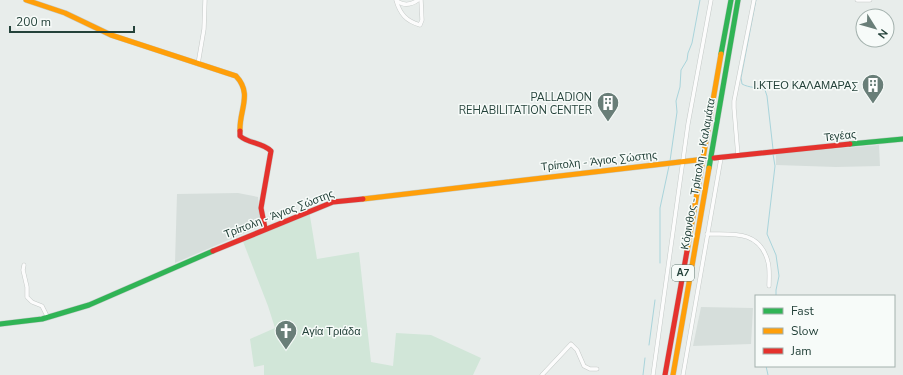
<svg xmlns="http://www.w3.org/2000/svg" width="903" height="375" font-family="'Nunito Sans',sans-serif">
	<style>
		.built { fill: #d6dedb }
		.green { fill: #d1e6d8 }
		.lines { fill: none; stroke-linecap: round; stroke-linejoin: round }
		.stream { stroke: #a9d4db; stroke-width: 1 }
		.street-casing { stroke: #c5cac8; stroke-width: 4.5 }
		.fast-casing { stroke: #c3cbc8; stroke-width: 6 }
		.slow-casing { stroke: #c3cbc8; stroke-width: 6 }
		.jam-casing { stroke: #c3cbc8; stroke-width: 6 }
		.street { stroke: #fcfcfc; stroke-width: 3.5 }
		.fast { stroke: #30b455; stroke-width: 5 }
		.slow { stroke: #ff9f0a; stroke-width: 5 }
		.jam { stroke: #e5322d; stroke-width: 5 }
		.labels { text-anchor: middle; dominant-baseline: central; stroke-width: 3; stroke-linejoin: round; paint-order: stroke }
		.shield { fill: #f7fbf9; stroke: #637a73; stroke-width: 1 }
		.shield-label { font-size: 10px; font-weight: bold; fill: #24423a }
		.poi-label { font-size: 11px; fill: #24423a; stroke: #f7fbf9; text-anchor: end }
		.street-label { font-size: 11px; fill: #24423a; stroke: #f7fbf9 }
	</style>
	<rect width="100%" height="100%" fill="#e8edeb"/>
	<g class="built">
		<path d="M879,145L880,166L836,167L776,165V154Z"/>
		<path d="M238,193L258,197L261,226L175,263L177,194Z"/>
		<path d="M701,307L753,308L751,344L693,346Z"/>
	</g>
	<path class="green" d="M309,210L317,259L359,252L371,362L393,366L396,333L431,335L481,358L473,375H264V365L254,367L250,339L275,328L268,306L242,239Z"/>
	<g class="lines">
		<g class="stream">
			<path d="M756,0L741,78L742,84C749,88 758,87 765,90L767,96L773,149"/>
			<path d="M773,154L775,166L767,234L776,255L779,276L776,290V296"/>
			<path d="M670,161L677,112L676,101L680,87L681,70L687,60L688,53L692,43L700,0"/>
			<path d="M660,263V208L669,166"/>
			<path d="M649,345L655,300"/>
			<path d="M766,366L768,375"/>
			<path d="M643,375L645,358"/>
		</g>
		<g class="street-casing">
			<g id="street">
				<path d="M396,0C400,14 406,21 420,25L422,20L421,0"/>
				<path d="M857,0H870"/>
				<path d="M397,1C404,6 411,5 418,0"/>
				<path d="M198,64L204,29L205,0"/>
				<path d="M738,156L734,108V101L754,0"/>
				<path d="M707,234C733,234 760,230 768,262C770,269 769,279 769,286"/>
				<path d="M24,265L23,270L27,287V297L32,302L42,306L48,318"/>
				<path d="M542,375L571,344L577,350L584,366L590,369H597"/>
				<path d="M653,375L688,124L711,0"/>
				<path d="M683,375L721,158"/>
			</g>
		</g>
		<g class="fast-casing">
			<g id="fast">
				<path d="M721,54L731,0"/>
				<path d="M850,144L903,139"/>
				<path d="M709,168L738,0"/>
				<path d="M0,324L42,319L89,305L213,251"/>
			</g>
		</g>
		<g class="slow-casing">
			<g id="slow">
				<path d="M26,0L65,13L111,35L236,76C253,94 239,110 240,131"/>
				<path d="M363,199L697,160"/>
				<path d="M687,251L721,54"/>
				<path d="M673,375L709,168"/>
			</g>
		</g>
		<g class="jam-casing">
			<g id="jam">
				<path d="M240,131V136C249,144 262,142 271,151L261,208L265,228"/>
				<path d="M714,158L850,144"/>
				<path d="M213,251L333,202L363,199"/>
				<path d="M665,375L687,251"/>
			</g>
		</g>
		<use href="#street" class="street"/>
		<use href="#fast" class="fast"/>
		<use href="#slow" class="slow"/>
		<use href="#jam" class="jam"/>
	</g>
	<defs>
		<g id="building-pin" transform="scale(1.15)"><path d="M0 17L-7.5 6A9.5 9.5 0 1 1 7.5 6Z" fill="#697e78" stroke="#f7fbf9"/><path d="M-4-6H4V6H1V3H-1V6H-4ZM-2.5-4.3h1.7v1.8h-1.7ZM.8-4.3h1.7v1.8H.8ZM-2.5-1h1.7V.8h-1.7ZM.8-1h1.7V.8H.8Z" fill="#fff"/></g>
		<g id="church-pin" transform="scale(1.15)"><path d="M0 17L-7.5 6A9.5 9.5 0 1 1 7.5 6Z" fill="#697e78" stroke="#f7fbf9"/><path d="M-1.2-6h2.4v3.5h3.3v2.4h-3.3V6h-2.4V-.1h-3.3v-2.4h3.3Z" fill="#fff"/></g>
	</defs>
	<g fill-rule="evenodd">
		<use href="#building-pin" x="873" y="85"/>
		<use href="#building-pin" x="608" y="103"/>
		<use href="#church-pin" x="286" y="331"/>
	</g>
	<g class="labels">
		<rect class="shield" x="672" y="265" width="22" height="16" rx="3"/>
		<g class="shield-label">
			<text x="683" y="273">Α7</text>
		</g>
		<g class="poi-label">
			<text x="858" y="85">Ι.ΚΤΕΟ ΚΑΛΑΜΑΡΑΣ</text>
			<text x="592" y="97">PALLADION<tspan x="592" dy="13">REHABILITATION CENTER</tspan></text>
			<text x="302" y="331" text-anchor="start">Αγία Τριάδα</text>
		</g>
		<g class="street-label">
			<text transform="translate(840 136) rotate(-6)">Τεγέας</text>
			<text transform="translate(599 161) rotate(-6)">Τρίπολη - Άγιος Σώστης</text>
			<text transform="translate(698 174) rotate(-80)">Κόρινθος - Τρίπολη - Καλαμάτα</text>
			<text transform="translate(279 214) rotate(-21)">Τρίπολη - Άγιος Σώστης</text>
		</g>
	</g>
	<rect x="755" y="295" width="140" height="72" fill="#f7fbf9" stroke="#a3b1ad"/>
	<rect x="763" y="308" width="20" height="6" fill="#30b455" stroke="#a3b1ad"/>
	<text x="791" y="315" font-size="12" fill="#24423a">Fast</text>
	<rect x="763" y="328" width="20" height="6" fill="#ff9f0a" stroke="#a3b1ad"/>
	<text x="791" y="335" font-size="12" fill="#24423a">Slow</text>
	<rect x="763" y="348" width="20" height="6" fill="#e5322d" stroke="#a3b1ad"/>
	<text x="791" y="355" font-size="12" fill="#24423a">Jam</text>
	<g transform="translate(875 28) rotate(127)"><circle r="19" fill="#f7fbf9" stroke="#a3b1ad"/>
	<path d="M0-3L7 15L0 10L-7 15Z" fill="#697e78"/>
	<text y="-6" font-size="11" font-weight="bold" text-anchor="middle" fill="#24423a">N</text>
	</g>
	<path d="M10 26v6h124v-6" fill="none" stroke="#24423a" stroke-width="2"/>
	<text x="16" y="26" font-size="12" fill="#24423a" stroke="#f7fbf9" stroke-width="3" paint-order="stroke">200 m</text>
</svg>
